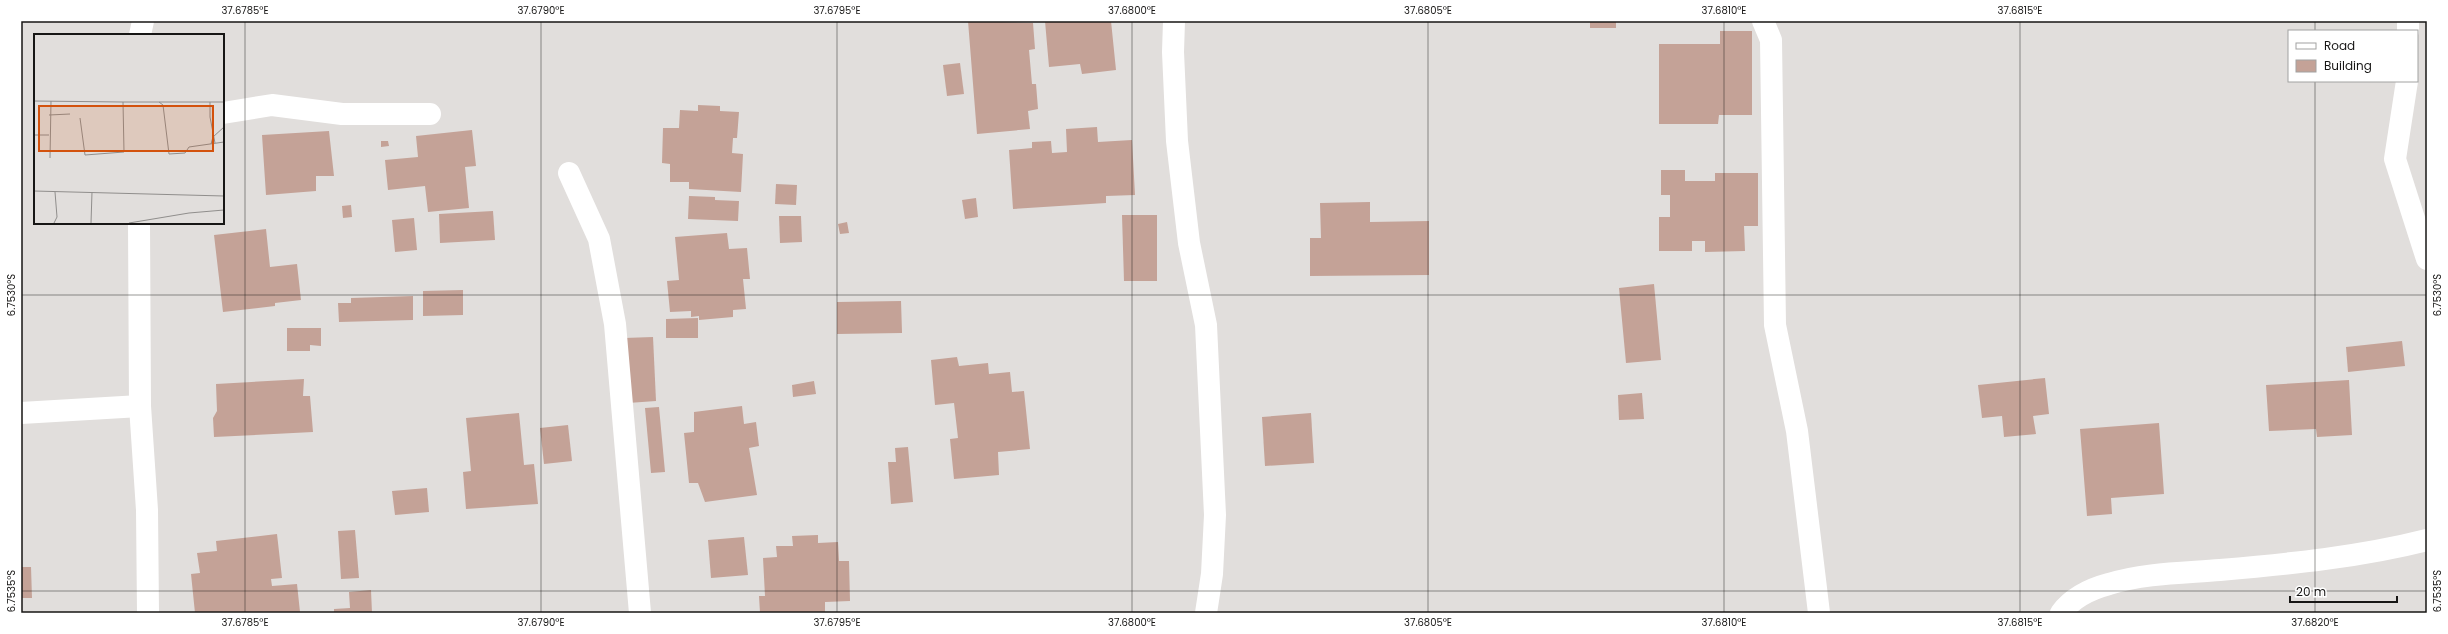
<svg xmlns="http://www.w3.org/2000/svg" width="2448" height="634" font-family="Poppins,sans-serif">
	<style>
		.building { fill: #c4a297 }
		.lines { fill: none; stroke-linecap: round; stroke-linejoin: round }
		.minor { stroke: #fff; stroke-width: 22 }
		.ticks { fill: none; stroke: #171615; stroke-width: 1; stroke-opacity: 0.45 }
		.inset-road { fill: none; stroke: #908e8c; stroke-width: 1 }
		.view { fill: #d3520d; fill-opacity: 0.15; stroke: #d3520d; stroke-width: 2 }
		.inset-edge { fill: none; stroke: #171615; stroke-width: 2 }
		.neatline { fill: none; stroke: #171615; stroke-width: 1.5 }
		.ticks-label { font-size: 10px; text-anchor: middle; fill: #171615 }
	</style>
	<rect width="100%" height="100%" fill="#e1dedc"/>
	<g class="building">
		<path d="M968,21L1033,23L1035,49L1029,50L1032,84H1036L1038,109L1028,111L1030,129L977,134Z"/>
		<path d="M1045,21H1111L1116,70L1082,74L1080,64L1049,67Z"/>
		<rect x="1590" y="21" width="26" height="7"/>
		<path d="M1720,31H1752V115H1719L1718,124H1659V44H1720Z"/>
		<path d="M960,63L964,94L947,96L943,65Z"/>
		<path d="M698,105L720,106V111L739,112L737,138H733L732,153L743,154L741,192L689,189V182H670V164L662,163L663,128H679L680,110L698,111Z"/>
		<path d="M1097,127L1098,142L1132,140L1135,195L1106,196V203L1013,209L1009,150L1032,148V142L1051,141L1052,153L1067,152L1066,129Z"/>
		<path d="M472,130L476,166L465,167L469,208L428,212L425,186L388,190L385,160L418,157L416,136Z"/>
		<path d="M329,131L334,176H316V191L266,195L262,135Z"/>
		<path d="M381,141H388L389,146L381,147Z"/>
		<path d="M1661,170H1685V181H1715V173H1758V226H1744L1745,251L1705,252V241H1692V251H1659V217H1670V195H1661Z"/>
		<path d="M776,184L797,185L796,205L775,204Z"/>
		<path d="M689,196L715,197V200L739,201L738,221L688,219Z"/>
		<path d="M976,198L978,217L965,219L962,200Z"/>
		<path d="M1370,202V222L1429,221V275L1310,276V238H1321L1320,203Z"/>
		<path d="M351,205L352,217L343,218L342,206Z"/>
		<path d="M493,211L495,240L440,243L439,214Z"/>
		<path d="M1122,215H1157V281H1124Z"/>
		<path d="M779,216H801L802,242L780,243Z"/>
		<path d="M414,218L417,250L395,252L392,220Z"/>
		<path d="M847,222L849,233L840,234L838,224Z"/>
		<path d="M266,229L270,267L297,264L301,300L275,303V306L223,312L214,235Z"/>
		<path d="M727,233L729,249L747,248L750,279H743L746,309L733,310V317L699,320V316L691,317V311L670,312L667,281L679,280L675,237Z"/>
		<path d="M1654,284L1661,360L1626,363L1619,288Z"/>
		<path d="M463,290V315L423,316V291Z"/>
		<path d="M413,296V320L339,322L338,303H351V298Z"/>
		<path d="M901,301L902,333L837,334V302Z"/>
		<path d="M698,318V338H666V319Z"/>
		<path d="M287,328H321V346L310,345V351H287Z"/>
		<path d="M653,337L656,401L628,403L624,338Z"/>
		<path d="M2402,341L2405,366L2348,372L2346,347Z"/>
		<path d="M957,357L959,366L988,363L989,374L1010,372L1012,392L1024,391L1030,449L998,452L999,475L954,479L950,439L958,438L954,403L935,405L931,360Z"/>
		<path d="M2045,378L2049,414L2033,416L2036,434L2004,437L2002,416L1982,418L1978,385Z"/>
		<path d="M304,379L303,396H310L313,432L214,437L213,418L217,411L216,384Z"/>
		<path d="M2349,380L2352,435L2317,437L2316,429L2269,431L2266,385Z"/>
		<path d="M814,381L816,394L793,397L792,385Z"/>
		<path d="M1642,393L1644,419L1619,420L1618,395Z"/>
		<path d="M742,406L744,424L756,422L759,446L749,448L757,495L705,502L698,483H689L684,433L694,432V412Z"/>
		<path d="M659,407L665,472L651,473L645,408Z"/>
		<path d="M519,413L524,465L534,464L538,504L466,509L463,472L471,471L466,418Z"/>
		<path d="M1311,413L1314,463L1265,466L1262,417Z"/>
		<path d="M2159,423L2164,494L2111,498L2112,514L2087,516L2080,429Z"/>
		<path d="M568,425L572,461L544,464L540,428Z"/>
		<path d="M908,447L913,502L891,504L888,462H896L895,448Z"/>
		<path d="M427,488L429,512L395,515L392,491Z"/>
		<path d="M355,530L359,578L341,579L338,531Z"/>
		<path d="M277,534L282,578L271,579L272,586L297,584L300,612L195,613L191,574L200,573L197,553L217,551L216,541Z"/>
		<path d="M818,535V543L838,542L839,561H849L850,601L825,602V613H760L759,596H765L763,558L777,557L776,546H793L792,536Z"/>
		<path d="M744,537L748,575L711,578L708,540Z"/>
		<path d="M21,567H31L32,598H21Z"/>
		<path d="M371,590L372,613H334V609L350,608L349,592Z"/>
	</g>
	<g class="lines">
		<g class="minor">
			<path d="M1174,21L1173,52L1177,141L1189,243L1206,325L1215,515L1212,574L1206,613"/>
			<path d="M1763,21L1771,40L1775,325L1797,431L1819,613"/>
			<path d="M2408,21V31"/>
			<path d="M140,35L143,21"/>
			<path d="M2407,81L2395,159L2427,259"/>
			<path d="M223,113L272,105L342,114H430"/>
			<path d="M569,173L599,239L615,324L640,613"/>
			<path d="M139,223L140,406L147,510L148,613"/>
			<path d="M21,413L140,406"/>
			<path d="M2061,613C2073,597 2090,589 2109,584C2144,573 2184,573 2220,570C2289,564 2360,557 2427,540"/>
		</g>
	</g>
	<path class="ticks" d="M245,21V613M541,21V613M837,21V613M1132,21V613M1428,21V613M1724,21V613M2020,21V613M2315,21V31M2315,81V613M21,295H2427M21,591H2427"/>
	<g transform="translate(34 34)">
		<rect width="190" height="190" fill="#e1dedc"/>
		<path class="inset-road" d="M0,67L89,68M125,68H190M176,68V83L181,109M15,81L36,80M46,84L51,121L90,118L89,68H125L129,71L135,120L151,119L155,113L190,108M0,101H15M177,110L179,103L190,93M16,124L17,67M0,157L190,162M20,189L23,183L21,158M57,189L58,158M95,189L155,179L190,176"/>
		<path class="view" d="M5,72H179V117H5Z"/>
		<rect width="190" height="190" class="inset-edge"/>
	</g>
	<rect width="2448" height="634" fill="none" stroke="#ffffff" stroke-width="44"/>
	<rect x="2288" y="30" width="130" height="52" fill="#ffffff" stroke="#a2a2a1"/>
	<rect x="2296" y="43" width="20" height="6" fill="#ffffff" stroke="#a2a2a1"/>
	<text x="2324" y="50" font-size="12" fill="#171615">Road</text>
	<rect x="2296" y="60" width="20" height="12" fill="#c4a297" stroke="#a2a2a1"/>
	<text x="2324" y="70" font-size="12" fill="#171615">Building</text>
	<path d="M2290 596v6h107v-6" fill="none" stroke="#171615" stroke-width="2"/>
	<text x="2296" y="596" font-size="12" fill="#171615" stroke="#ffffff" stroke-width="3" paint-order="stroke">20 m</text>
	<rect x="22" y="22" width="2404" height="590" class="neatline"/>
	<g class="ticks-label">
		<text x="245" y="14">37.6785°E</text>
		<text x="541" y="14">37.6790°E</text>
		<text x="837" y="14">37.6795°E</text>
		<text x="1132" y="14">37.6800°E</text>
		<text x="1428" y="14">37.6805°E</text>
		<text x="1724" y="14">37.6810°E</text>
		<text x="2020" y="14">37.6815°E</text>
		<text transform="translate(11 295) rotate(-90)" y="4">6.7530°S</text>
		<text transform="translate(2437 295) rotate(-90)" y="4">6.7530°S</text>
		<text transform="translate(11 591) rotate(-90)" y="4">6.7535°S</text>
		<text transform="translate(2437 591) rotate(-90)" y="4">6.7535°S</text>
		<text x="245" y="626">37.6785°E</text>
		<text x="541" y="626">37.6790°E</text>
		<text x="837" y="626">37.6795°E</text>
		<text x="1132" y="626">37.6800°E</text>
		<text x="1428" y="626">37.6805°E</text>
		<text x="1724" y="626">37.6810°E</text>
		<text x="2020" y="626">37.6815°E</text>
		<text x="2315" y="626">37.6820°E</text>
	</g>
</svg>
